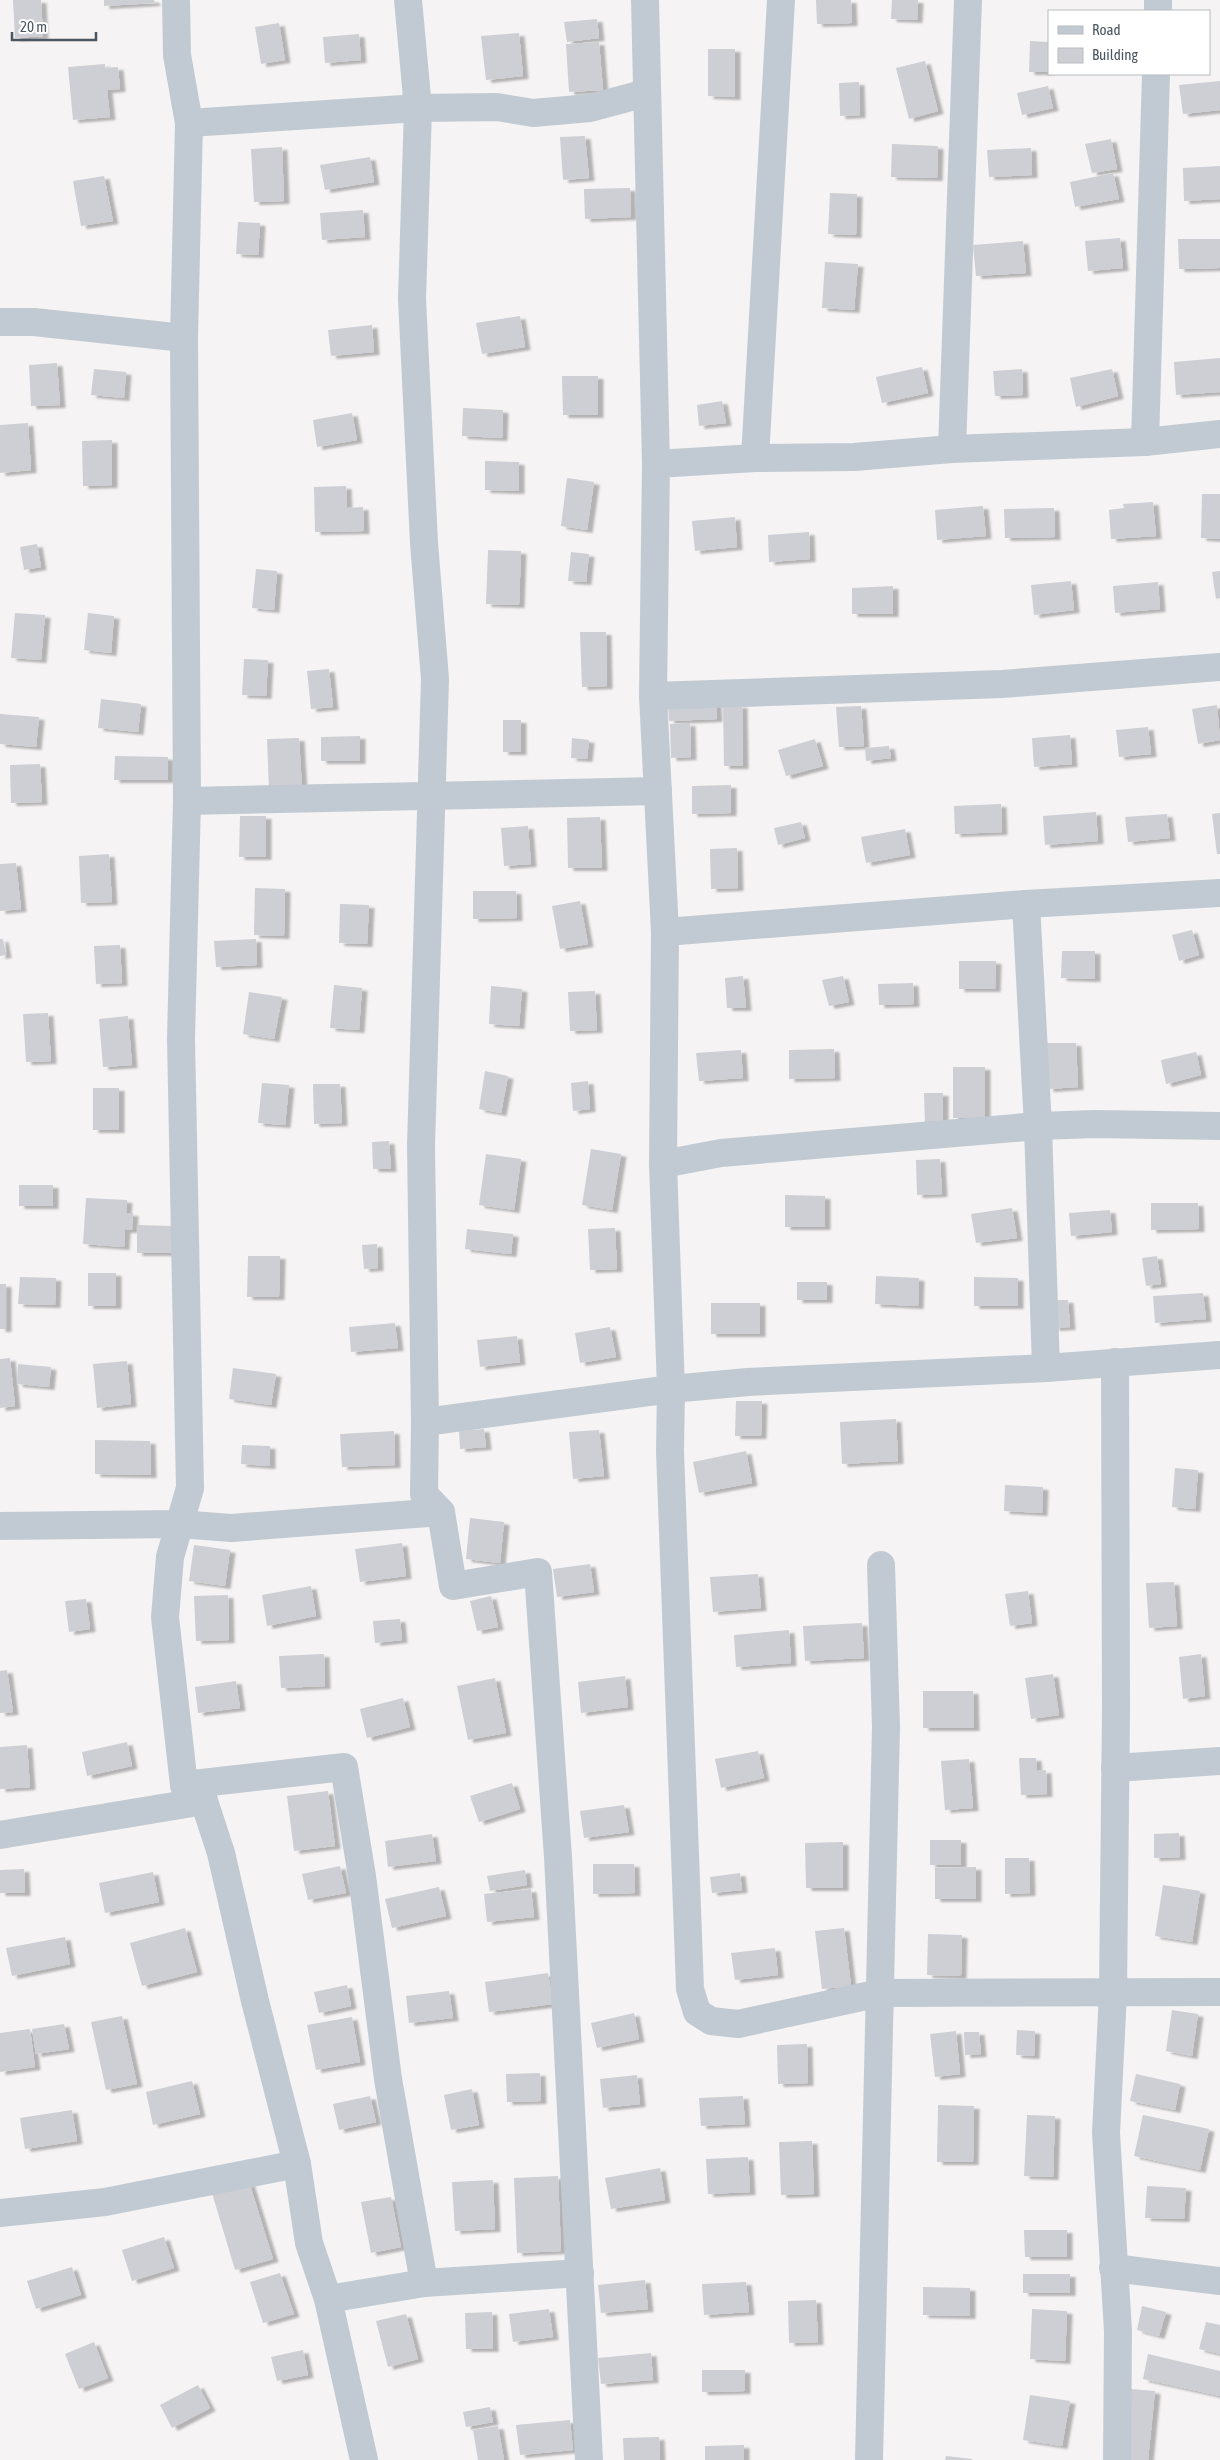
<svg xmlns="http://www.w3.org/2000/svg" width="1220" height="2460" font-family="'Asap Condensed',sans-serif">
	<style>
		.building { fill: #cdcfd5; filter: url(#shadow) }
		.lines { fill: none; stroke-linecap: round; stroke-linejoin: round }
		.minor { stroke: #c1cad2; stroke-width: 28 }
	</style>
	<defs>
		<filter id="shadow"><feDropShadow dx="5.5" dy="3" stdDeviation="1" flood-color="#0004"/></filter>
	</defs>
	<rect width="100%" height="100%" fill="#f5f3f3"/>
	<g class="building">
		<path d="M13,0H41L43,36L15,38Z"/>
		<path d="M104,0H154L155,3L104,6Z"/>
		<path d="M816,0H851L852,23L817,24Z"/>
		<path d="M892,0H918L917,20L891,19Z"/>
		<path d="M597,19L599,38L567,42L564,22Z"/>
		<path d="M279,23L285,60L261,64L255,27Z"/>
		<path d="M519,33L523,76L486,80L481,36Z"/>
		<path d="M359,34L361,60L325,63L323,37Z"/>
		<path d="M1030,41L1049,42V72H1029Z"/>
		<path d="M599,42L603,90L569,92L566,44Z"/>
		<path d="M708,49H735V97L708,96Z"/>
		<path d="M925,61L938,111L909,119L896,68Z"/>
		<path d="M105,64V68L118,67L120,89L107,90L110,117L73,120L68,67Z"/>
		<path d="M1220,81V110L1183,114L1179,85Z"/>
		<path d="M859,82L860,115L840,116L839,83Z"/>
		<path d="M1048,86L1053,108L1022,115L1017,93Z"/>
		<path d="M585,136L589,178L563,180L560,137Z"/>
		<path d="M1111,139L1117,169L1092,173L1085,144Z"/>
		<path d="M892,144L938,146L937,178L891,177Z"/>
		<path d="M282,147L284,201L254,202L251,149Z"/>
		<path d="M1031,148L1032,175L989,177L987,150Z"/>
		<path d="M370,157L374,182L325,190L320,165Z"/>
		<path d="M1220,166V199L1184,201L1183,168Z"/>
		<path d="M1113,173L1119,199L1075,207L1070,182Z"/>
		<path d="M104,176L113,221L81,226L73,181Z"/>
		<path d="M630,188L631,217L585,219L584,189Z"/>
		<path d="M830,193L857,194L856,235L828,234Z"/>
		<path d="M363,210L365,237L322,240L320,213Z"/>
		<path d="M238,222L260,223L258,255L236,254Z"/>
		<path d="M1120,238L1123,268L1088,271L1085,241Z"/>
		<path d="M1178,239H1220V268L1179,269Z"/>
		<path d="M1023,241L1026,273L976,276L973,245Z"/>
		<path d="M825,262L858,264L854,310L822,308Z"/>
		<path d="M520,316L525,347L482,354L476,323Z"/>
		<path d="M372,325L374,352L331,356L328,330Z"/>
		<path d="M1220,358V392L1176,395L1174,362Z"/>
		<path d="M57,363L60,405L31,406L29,365Z"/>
		<path d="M922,367L928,393L882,403L876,377Z"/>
		<path d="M94,369L126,372L124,398L91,395Z"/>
		<path d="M1022,369L1023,395L995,396L993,371Z"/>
		<path d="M1112,369L1118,396L1076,407L1070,378Z"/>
		<path d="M562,376H598V415H563Z"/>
		<path d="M722,401L726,423L699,426L697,405Z"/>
		<path d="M463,408L503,410L502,438L462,436Z"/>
		<path d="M352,413L357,440L317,447L313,420Z"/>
		<path d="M28,423L31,470L0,473V425Z"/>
		<path d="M112,440V485L83,486L82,441Z"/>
		<path d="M485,461L519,462V491L485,490Z"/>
		<path d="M567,478L594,482L587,530L561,526Z"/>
		<path d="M346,486L347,508L363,507L364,531L315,532L314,487Z"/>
		<path d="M1202,494H1220V539L1201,538Z"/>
		<path d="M1153,502L1156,536L1111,539L1109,510L1124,508L1123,504Z"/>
		<path d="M983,506L986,536L937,540L935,510Z"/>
		<path d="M1054,508L1055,537L1005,538L1004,509Z"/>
		<path d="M735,517L737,547L695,551L692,521Z"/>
		<path d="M809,532L810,559L769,562L768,535Z"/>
		<path d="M37,544L41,567L24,570L20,547Z"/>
		<path d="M488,550L521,551L519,605L486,604Z"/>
		<path d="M571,552L589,554L586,582L568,581Z"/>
		<path d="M256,569L277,571L274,610L252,608Z"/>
		<path d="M1220,571V598L1216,599L1212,572Z"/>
		<path d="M1071,581L1074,610L1034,615L1031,585Z"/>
		<path d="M1158,582L1160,609L1115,613L1113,586Z"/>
		<path d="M893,586V614H852V588Z"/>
		<path d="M15,613L45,615L41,660L11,658Z"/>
		<path d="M88,613L114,616L111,653L84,650Z"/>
		<path d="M580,632H606L607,686L582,687Z"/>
		<path d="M244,659L268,660L266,696L242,695Z"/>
		<path d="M329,669L333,707L311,709L307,671Z"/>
		<path d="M101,699L141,704L138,732L98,728Z"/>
		<path d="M716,700L717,719L669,721L668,702Z"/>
		<path d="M723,705H742L743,766H724Z"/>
		<path d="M1217,705L1220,740L1198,744L1192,709Z"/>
		<path d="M861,706L864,746L839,747L836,707Z"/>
		<path d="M0,714L39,717L36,747L0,744Z"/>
		<rect x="503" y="720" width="18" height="32"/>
		<path d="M690,723L691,757L671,758L670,724Z"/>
		<path d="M1148,727L1151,754L1119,757L1116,730Z"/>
		<path d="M1070,735L1072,764L1034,767L1032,738Z"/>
		<path d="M360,736V761H321V737Z"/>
		<path d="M299,738L302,789L269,790L267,739Z"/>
		<path d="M572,738L589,740L587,759L571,758Z"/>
		<path d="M815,739L823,766L786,776L778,750Z"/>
		<path d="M889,746L891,758L866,761L865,748Z"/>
		<path d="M115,756L168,757V780H114Z"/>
		<path d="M40,764L42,802L11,803L10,765Z"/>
		<path d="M731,785V813L692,814V786Z"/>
		<path d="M1001,804L1002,832L955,834L954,806Z"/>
		<path d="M1096,812L1098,841L1045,845L1043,816Z"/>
		<path d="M1220,813V854H1217L1212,814Z"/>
		<path d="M1167,814L1170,838L1128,842L1125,817Z"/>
		<path d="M240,816H266V857H239Z"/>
		<path d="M600,817L602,868H568L567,818Z"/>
		<path d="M801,822L805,838L778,845L774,828Z"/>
		<path d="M528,826L531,864L504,866L501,828Z"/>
		<path d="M905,829L910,855L866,863L861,837Z"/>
		<path d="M737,848L738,888L711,889L710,849Z"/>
		<path d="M109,854L112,902L81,903L79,856Z"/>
		<path d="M16,863L21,909L0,911V864Z"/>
		<path d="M255,888L285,889L284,936L254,935Z"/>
		<path d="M473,891H516L517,918L473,919Z"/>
		<path d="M580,901L588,944L560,949L552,906Z"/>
		<path d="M340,904L369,905L367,944L339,943Z"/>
		<path d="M1192,930L1199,955L1179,961L1172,935Z"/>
		<path d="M0,939H3L6,955L0,956Z"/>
		<path d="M256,939L257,965L216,967L214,941Z"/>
		<path d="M120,945L122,983L96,984L94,946Z"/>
		<path d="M1062,951H1095V979L1061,978Z"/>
		<path d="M959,961H996L995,989H959Z"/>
		<path d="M743,976L746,1008H727L725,978Z"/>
		<path d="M843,976L849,1002L829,1006L822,980Z"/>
		<path d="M913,983L914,1004L879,1005L878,984Z"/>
		<path d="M334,985L362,988L359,1030L330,1028Z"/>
		<path d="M491,986L522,989L519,1026L489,1024Z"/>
		<path d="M595,991L597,1030L570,1031L568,992Z"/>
		<path d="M249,992L282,997L274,1039L243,1034Z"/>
		<path d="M48,1013L51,1061L26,1062L23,1014Z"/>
		<path d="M128,1016L132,1065L103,1067L99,1019Z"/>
		<path d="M1045,1043H1076L1078,1087L1048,1089Z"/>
		<path d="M834,1049L835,1078L789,1079V1050Z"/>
		<path d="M741,1050L743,1078L699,1081L696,1053Z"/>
		<path d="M1196,1052L1201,1075L1166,1084L1161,1060Z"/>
		<rect x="953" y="1067" width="32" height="51"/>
		<path d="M485,1071L508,1076L501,1113L479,1109Z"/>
		<path d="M588,1081L590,1109L573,1111L571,1083Z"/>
		<path d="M262,1083L289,1085L285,1125L258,1123Z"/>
		<path d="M313,1084H340L342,1123L314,1124Z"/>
		<rect x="93" y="1088" width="26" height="42"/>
		<path d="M924,1093H943V1124H925Z"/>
		<path d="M389,1141L391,1169H373L372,1142Z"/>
		<path d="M591,1149L621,1154L612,1210L582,1205Z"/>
		<path d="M486,1154L521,1159L514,1210L479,1205Z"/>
		<path d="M940,1159L942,1194L917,1195L916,1160Z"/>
		<rect x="19" y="1185" width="34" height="21"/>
		<path d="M785,1195L825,1196V1227H785Z"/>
		<path d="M86,1198L127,1200L126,1213H133L132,1230H125L124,1247L83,1244Z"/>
		<path d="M1151,1203H1198L1199,1229L1151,1230Z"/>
		<path d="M1012,1208L1017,1238L976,1243L971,1214Z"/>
		<path d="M1110,1210L1112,1232L1071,1236L1069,1213Z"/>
		<path d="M137,1225L173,1226L172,1253H137Z"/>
		<path d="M615,1228L617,1269L590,1270L588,1229Z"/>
		<path d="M467,1229L513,1234L511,1254L465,1249Z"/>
		<path d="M377,1244L378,1268L364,1269L362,1245Z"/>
		<path d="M248,1256H280L279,1297H247Z"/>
		<path d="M1157,1256L1161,1284L1146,1286L1142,1258Z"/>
		<rect x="88" y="1273" width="28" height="33"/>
		<path d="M876,1276L919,1278L918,1306L875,1304Z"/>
		<path d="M20,1277L56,1278L55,1305L18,1304Z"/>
		<path d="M974,1277L1018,1278V1306H974Z"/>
		<rect x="797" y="1282" width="30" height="18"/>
		<rect x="0" y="1284" width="6" height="45"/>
		<path d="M1203,1293L1206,1319L1155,1323L1153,1296Z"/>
		<path d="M1052,1300H1068L1070,1327L1054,1328Z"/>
		<rect x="711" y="1303" width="49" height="31"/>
		<path d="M395,1323L398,1348L351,1352L349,1327Z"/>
		<path d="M610,1327L616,1357L580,1363L575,1333Z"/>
		<path d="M517,1336L520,1362L480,1367L477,1340Z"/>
		<path d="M10,1358L15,1406L0,1408V1359Z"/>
		<path d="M127,1361L131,1404L97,1408L93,1364Z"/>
		<path d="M18,1364L51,1367L49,1387L17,1384Z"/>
		<path d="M233,1368L276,1374L271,1405L229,1399Z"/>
		<path d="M736,1401H762L761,1436H735Z"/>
		<path d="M896,1419L898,1461L842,1464L840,1422Z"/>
		<path d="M484,1429L486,1447L460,1449L459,1431Z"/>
		<path d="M599,1430L604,1476L573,1479L569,1432Z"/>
		<path d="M394,1431L395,1465L342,1467L340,1434Z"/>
		<path d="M95,1440L150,1441L151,1475L95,1474Z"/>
		<path d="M242,1445L270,1446V1466L241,1464Z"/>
		<path d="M746,1451L752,1483L699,1493L693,1462Z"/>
		<path d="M1175,1468L1198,1470L1195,1509L1172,1507Z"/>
		<path d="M1005,1485L1043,1487L1042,1513L1004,1511Z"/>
		<path d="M470,1518L504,1522L500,1563L466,1559Z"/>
		<path d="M402,1543L406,1576L360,1582L355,1549Z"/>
		<path d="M194,1545L230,1550L225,1586L189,1581Z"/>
		<path d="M590,1564L594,1592L557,1597L553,1569Z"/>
		<path d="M758,1574L761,1608L713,1612L710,1577Z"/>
		<path d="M1174,1582L1177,1626L1149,1628L1146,1583Z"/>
		<path d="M311,1586L316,1616L267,1626L262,1595Z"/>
		<path d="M1028,1591L1032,1623L1010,1626L1005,1594Z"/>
		<path d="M228,1595L229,1640L196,1641L194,1596Z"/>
		<path d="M491,1596L498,1627L477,1631L470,1601Z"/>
		<path d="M86,1599L90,1629L69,1632L65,1601Z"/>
		<path d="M400,1619L402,1640L375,1643L373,1621Z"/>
		<path d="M862,1623L864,1658L805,1661L803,1626Z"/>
		<path d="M789,1630L791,1663L736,1667L734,1635Z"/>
		<path d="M324,1654L325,1686L281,1688L279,1656Z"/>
		<path d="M1201,1654L1205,1696L1183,1699L1179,1657Z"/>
		<path d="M7,1670L13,1712L0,1713V1671Z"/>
		<path d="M1053,1674L1059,1715L1031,1719L1025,1678Z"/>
		<path d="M625,1676L628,1707L581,1713L578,1682Z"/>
		<path d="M495,1678L506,1733L468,1740L457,1686Z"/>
		<path d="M236,1681L240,1708L198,1713L195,1687Z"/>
		<path d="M923,1691H973L974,1728H923Z"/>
		<path d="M403,1698L410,1727L367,1738L360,1709Z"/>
		<path d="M127,1742L132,1766L87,1776L82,1752Z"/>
		<path d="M27,1745L30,1787L0,1789V1747Z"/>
		<path d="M758,1751L764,1778L721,1788L715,1759Z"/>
		<path d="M1019,1758H1036L1037,1771L1046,1770L1047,1794L1021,1795Z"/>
		<path d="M969,1759L973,1808L945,1810L941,1761Z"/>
		<path d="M512,1783L520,1809L479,1822L470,1796Z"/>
		<path d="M328,1791L335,1846L294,1851L287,1796Z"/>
		<path d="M624,1805L629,1832L584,1838L580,1811Z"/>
		<path d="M1179,1833L1180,1857L1154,1858V1834Z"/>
		<path d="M432,1834L436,1861L388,1867L385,1841Z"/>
		<rect x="930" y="1840" width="31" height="25"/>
		<path d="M843,1842V1888H806L805,1843Z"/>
		<path d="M1005,1858H1029L1030,1893L1005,1894Z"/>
		<path d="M593,1864H634L635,1893L593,1894Z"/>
		<path d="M340,1866L346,1893L308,1900L302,1874Z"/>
		<path d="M976,1867V1899H935V1868Z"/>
		<path d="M24,1869L25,1893H0V1870Z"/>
		<path d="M525,1870L527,1885L490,1891L487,1876Z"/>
		<path d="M153,1872L159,1902L105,1913L99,1883Z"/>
		<path d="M740,1873L742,1890L712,1893L710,1877Z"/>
		<path d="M1163,1885L1200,1891L1192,1942L1155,1936Z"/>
		<path d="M439,1887L446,1916L392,1928L385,1899Z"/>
		<path d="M531,1889L534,1917L487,1922L484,1894Z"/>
		<path d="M185,1928L197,1972L142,1986L130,1943Z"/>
		<path d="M844,1928L851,1986L822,1989L815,1931Z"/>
		<path d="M928,1934L962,1935L961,1976L927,1975Z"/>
		<path d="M65,1937L70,1964L12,1976L6,1948Z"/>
		<path d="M775,1948L778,1975L735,1980L731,1953Z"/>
		<path d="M548,1973L553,2004L489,2012L485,1982Z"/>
		<path d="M347,1985L351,2006L319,2013L314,1992Z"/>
		<path d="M449,1991L453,2018L409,2023L406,1996Z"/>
		<path d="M1172,2010L1198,2014L1192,2056L1166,2051Z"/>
		<path d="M634,2013L639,2039L597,2048L591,2023Z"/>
		<path d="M122,2016L137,2084L106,2090L91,2022Z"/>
		<path d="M352,2017L360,2062L316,2070L307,2025Z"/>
		<path d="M64,2024L69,2049L36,2054L32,2029Z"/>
		<path d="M30,2029L35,2067L0,2072V2033Z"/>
		<path d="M1017,2030L1035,2031L1034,2056L1016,2055Z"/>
		<path d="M956,2031L960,2074L935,2077L930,2034Z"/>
		<path d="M964,2032H979L981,2054L965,2055Z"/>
		<path d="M807,2044L808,2083L778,2084L777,2045Z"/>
		<path d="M540,2073L541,2101L507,2102L506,2074Z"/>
		<path d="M1136,2074L1180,2084L1175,2110L1130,2101Z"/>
		<path d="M637,2075L640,2104L603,2108L600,2079Z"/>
		<path d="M192,2081L200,2114L153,2125L146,2092Z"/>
		<path d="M472,2089L479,2125L451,2130L444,2095Z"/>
		<path d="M370,2096L376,2122L339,2130L333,2104Z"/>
		<path d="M743,2096L745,2124L701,2126L699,2098Z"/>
		<path d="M938,2105L974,2106L973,2162H937Z"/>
		<path d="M72,2110L77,2141L25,2149L20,2118Z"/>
		<path d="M1027,2115L1055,2116L1053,2177L1024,2176Z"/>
		<path d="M1143,2115L1209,2129L1200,2170L1134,2156Z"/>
		<path d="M812,2141L814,2194L781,2195L779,2142Z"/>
		<path d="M748,2157L750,2192L708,2194L706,2159Z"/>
		<path d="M660,2168L665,2200L611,2209L605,2178Z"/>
		<path d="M558,2176L561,2251L517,2253L514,2178Z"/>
		<path d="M493,2180L495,2229L455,2231L452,2182Z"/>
		<path d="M249,2182L273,2259L235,2270L212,2193Z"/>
		<path d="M1147,2186L1186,2188L1184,2219L1145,2218Z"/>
		<path d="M391,2197L401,2247L371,2253L361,2202Z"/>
		<path d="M1024,2230H1067V2257H1025Z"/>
		<path d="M164,2237L174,2268L132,2281L122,2250Z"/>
		<path d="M72,2267L81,2295L36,2309L27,2281Z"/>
		<path d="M280,2273L294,2314L263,2323L250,2282Z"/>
		<rect x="1023" y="2274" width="47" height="19"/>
		<path d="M645,2280L648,2309L601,2313L598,2285Z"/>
		<path d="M746,2282L749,2312L704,2315L702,2284Z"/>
		<path d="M923,2287L970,2288V2316L923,2315Z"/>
		<path d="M816,2300L818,2342L789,2343L788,2301Z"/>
		<path d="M1142,2306L1166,2312L1159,2336L1137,2330Z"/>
		<path d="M549,2309L553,2337L513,2342L509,2314Z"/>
		<path d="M1032,2309L1067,2311L1065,2361L1030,2359Z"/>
		<path d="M492,2312L493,2349H466L465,2313Z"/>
		<path d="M406,2314L418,2359L388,2367L376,2321Z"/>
		<path d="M1206,2322L1220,2325V2354L1199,2349Z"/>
		<path d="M94,2342L108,2378L79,2389L65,2354Z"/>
		<path d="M303,2350L308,2375L277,2381L271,2357Z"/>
		<path d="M651,2353L653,2380L601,2384L598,2358Z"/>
		<path d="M1148,2354L1220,2371V2396L1143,2379Z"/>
		<path d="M702,2370H745V2391L702,2392Z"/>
		<path d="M198,2385L210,2408L172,2428L160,2405Z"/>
		<path d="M1131,2389L1155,2391L1148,2460H1124Z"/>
		<path d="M1030,2395L1070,2401L1062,2446L1023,2440Z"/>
		<path d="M490,2407L493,2422L466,2427L463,2412Z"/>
		<path d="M570,2420L573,2450L520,2455L516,2425Z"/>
		<path d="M498,2426L504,2460H478L473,2430Z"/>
		<path d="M659,2437L660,2460H624L623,2438Z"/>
		<path d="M744,2445V2460H705V2446Z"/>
		<path d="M946,2456L972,2459V2460H945Z"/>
	</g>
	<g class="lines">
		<g class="minor">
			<path d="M176,0L177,55L189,123L184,338L187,801L181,1038L190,1488L170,1557L165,1617L184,1785L204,1801L221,1853L255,2001L297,2164L309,2243L328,2299L364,2460"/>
			<path d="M408,0L418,108L412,299L424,543L435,679L421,1146L425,1422L424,1494L441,1512L453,1586L538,1572L558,1857L589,2460"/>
			<path d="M645,0L656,464L653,696L665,932L663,1164L671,1389L670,1451L690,1989L697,2012L711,2021L738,2024L880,1993L1220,1992"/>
			<path d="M1158,11V0"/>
			<path d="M189,123L418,108L497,107L533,113L590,108L646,93"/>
			<path d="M0,322H34L184,338"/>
			<path d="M1145,442L1156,74"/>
			<path d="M952,449L968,0"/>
			<path d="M755,458L781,0"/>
			<path d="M656,464L755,458L854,457L952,449L1145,442L1220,434"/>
			<path d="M653,696L1002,684L1220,667"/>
			<path d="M187,801L658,791"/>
			<path d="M1026,904L1038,1126L1046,1368"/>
			<path d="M665,932L1026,904L1220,893"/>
			<path d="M663,1164L721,1153L1038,1126L1095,1124L1220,1126"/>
			<path d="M1115,1362L1116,1710L1113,1993L1106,2133L1118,2331L1117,2460"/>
			<path d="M425,1422L671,1389L748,1382L1046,1368L1220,1355"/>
			<path d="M0,1526L179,1524L231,1528L441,1512"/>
			<path d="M1115,1768L1220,1761"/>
			<path d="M184,1785L344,1767L362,1876L388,2079L424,2283"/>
			<path d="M0,1835L204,1801"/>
			<path d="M0,2213L105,2202L297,2164"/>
			<path d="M1113,2268L1220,2281"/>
			<path d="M328,2299L424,2283L580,2273"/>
			<path d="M869,2460L886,1727L881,1565"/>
		</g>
	</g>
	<rect x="1048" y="10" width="162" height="65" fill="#ffffff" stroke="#b7bbc0"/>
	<rect x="1058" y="26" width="25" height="8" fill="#c1cad2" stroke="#b7bbc0"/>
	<text x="1092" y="35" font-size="15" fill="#4a5661">Road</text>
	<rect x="1058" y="48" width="25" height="15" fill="#cdcfd5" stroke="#b7bbc0"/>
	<text x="1092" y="60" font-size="15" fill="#4a5661">Building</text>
	<path d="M12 32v8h84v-8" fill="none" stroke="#4a5661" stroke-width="2.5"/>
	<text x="20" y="32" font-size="15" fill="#4a5661" stroke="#ffffff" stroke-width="4" paint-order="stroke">20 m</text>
</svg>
